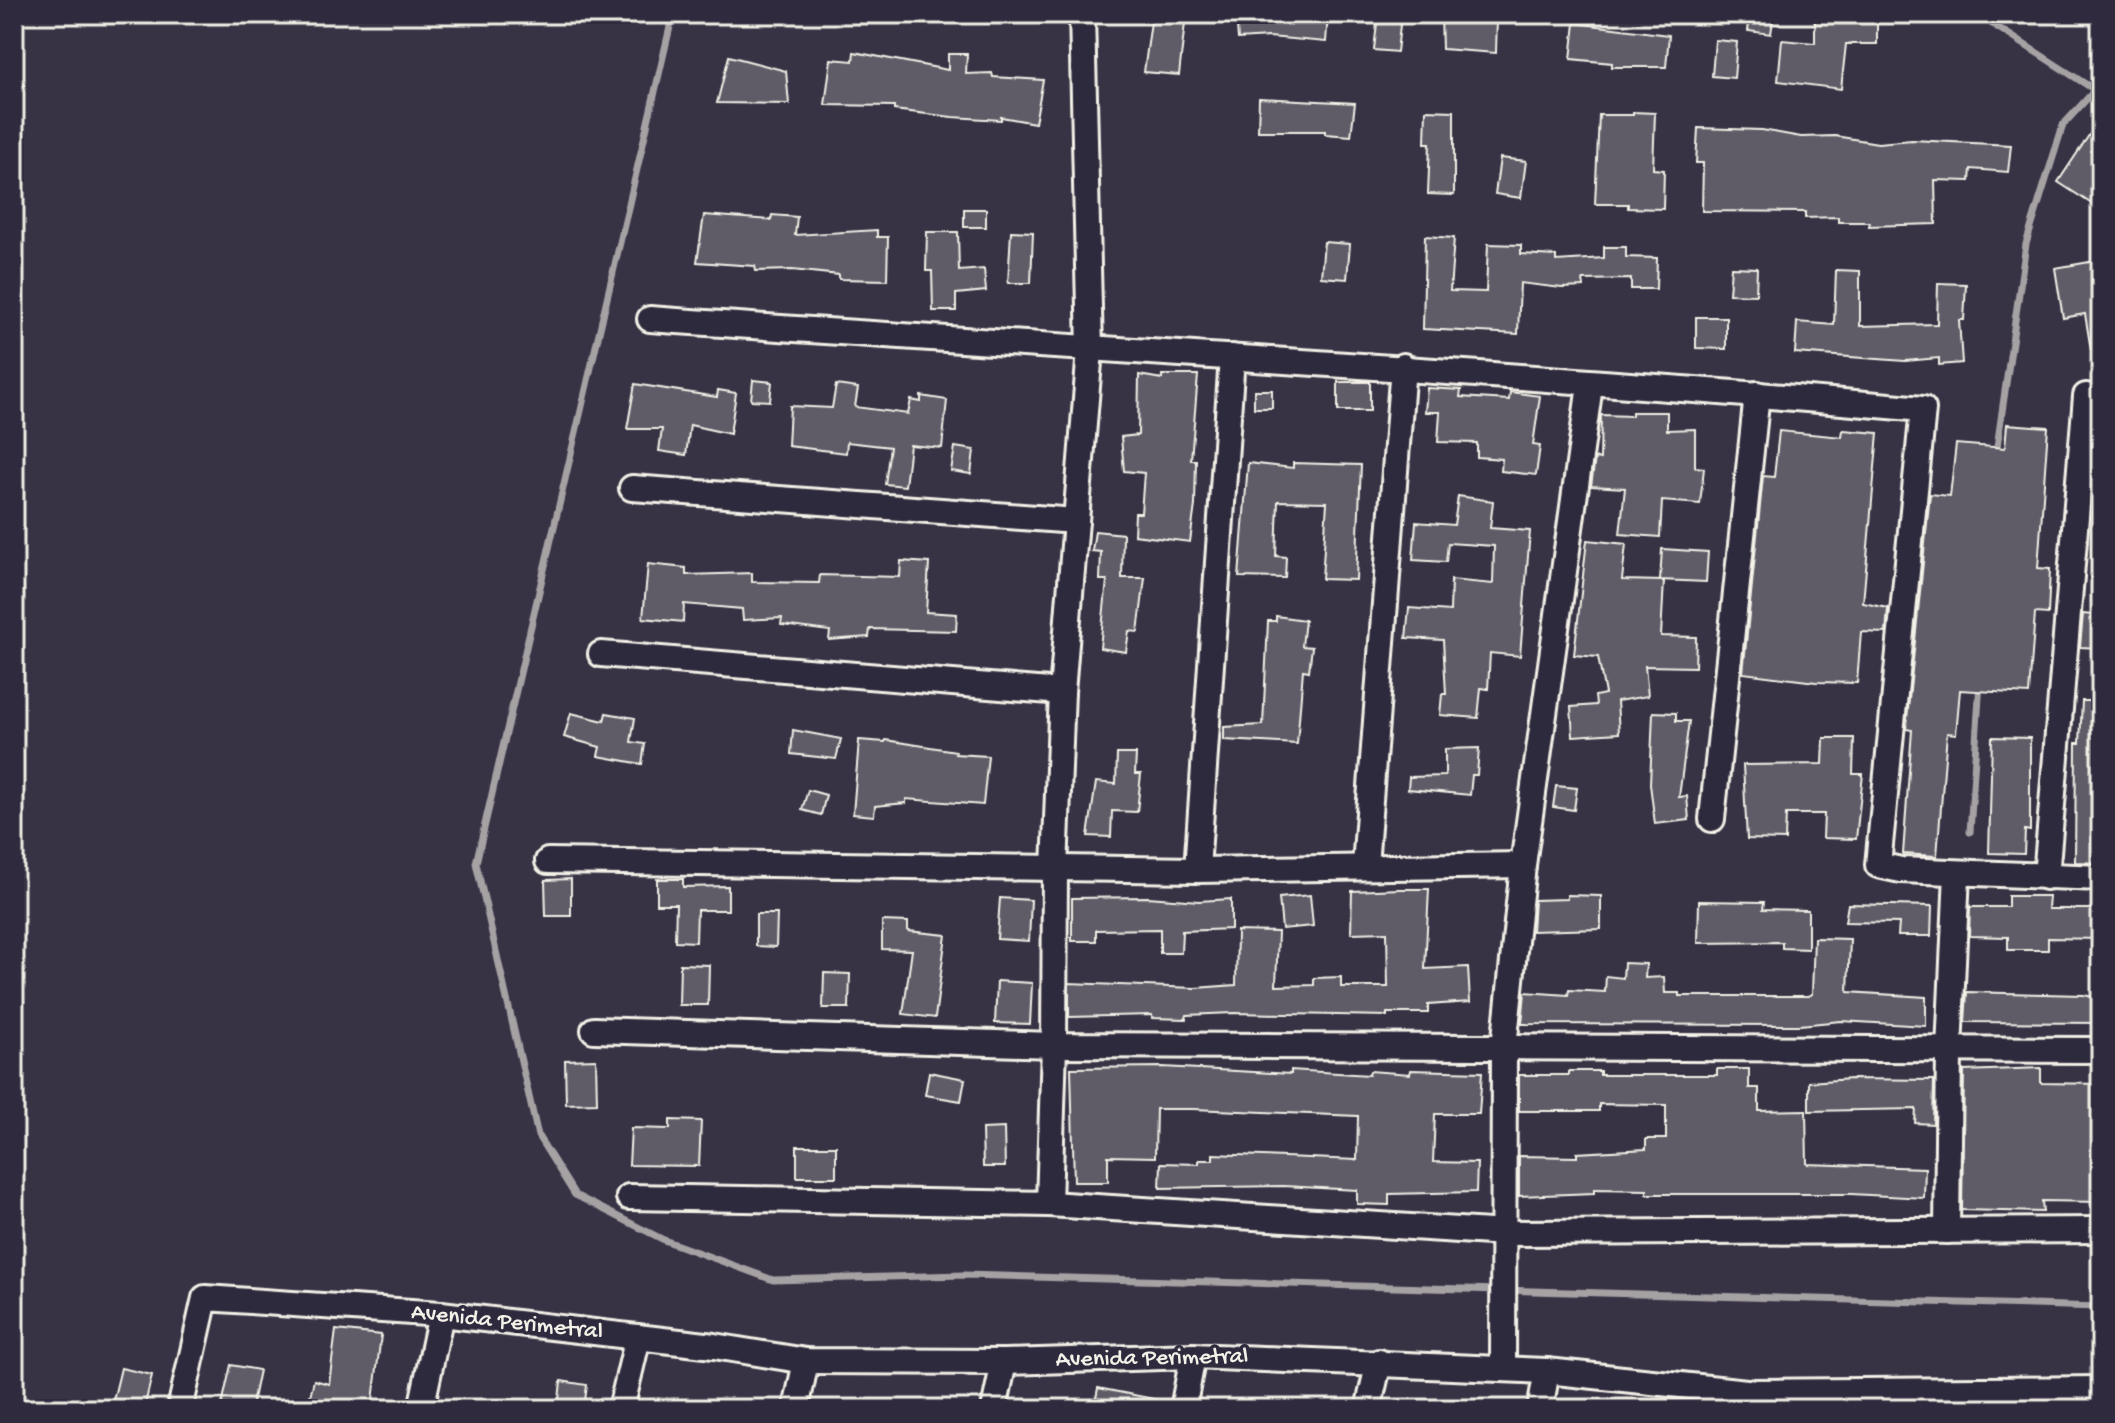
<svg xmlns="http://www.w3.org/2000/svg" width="2115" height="1423" font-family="'Gochi Hand',sans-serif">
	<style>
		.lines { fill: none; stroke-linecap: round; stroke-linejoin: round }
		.stream { stroke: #a6a2a4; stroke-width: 7 }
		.building { fill: #5f5c67; stroke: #f4f1e8; stroke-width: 2 }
		.minor-casing { stroke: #f4f1e8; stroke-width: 30 }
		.minor { stroke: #2f2a3d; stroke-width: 24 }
		.labels { text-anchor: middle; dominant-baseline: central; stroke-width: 7; stroke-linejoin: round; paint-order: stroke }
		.street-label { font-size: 24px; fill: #f4f1e8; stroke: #2f2a3d }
	</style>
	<rect width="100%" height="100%" fill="#373244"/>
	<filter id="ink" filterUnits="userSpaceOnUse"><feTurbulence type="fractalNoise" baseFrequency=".0125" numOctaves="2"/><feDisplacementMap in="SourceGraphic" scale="16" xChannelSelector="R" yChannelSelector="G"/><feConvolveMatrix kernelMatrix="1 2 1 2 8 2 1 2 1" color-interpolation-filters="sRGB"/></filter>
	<g filter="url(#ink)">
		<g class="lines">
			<g class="stream">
				<path d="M673,14L476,863L538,1136L575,1195L664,1240L773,1280L964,1275L2101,1307"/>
				<path d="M1977,14L2101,94"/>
				<path d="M1996,454L2026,244L2063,125L2095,90"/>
				<path d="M1970,832L1980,682"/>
			</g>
		</g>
		<g class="building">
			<path d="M1152,14H1186L1179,75L1144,72Z"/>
			<path d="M1236,14H1328L1326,42L1269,37L1238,39Z"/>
			<path d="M1378,14L1401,16L1397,52L1374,50Z"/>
			<path d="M1441,14L1497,17L1496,53L1442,49Z"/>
			<path d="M1750,14H1774L1771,34L1748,31Z"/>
			<path d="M1815,14L1877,15V44H1846L1841,89L1778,81L1782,40L1815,43Z"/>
			<path d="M1575,23L1669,35L1666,67H1612V63L1571,59Z"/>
			<path d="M1715,40L1737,42L1734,78L1712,76Z"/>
			<path d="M854,52L948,70V54H967L966,74L992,73L993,77L1043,80L1035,123L1001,117V120L952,117L894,110V106L825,105L831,59L853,61Z"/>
			<path d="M729,56L786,71L789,104L717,103Z"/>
			<path d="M1259,98L1355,103L1351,136L1325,134V131H1258Z"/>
			<path d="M1426,110L1454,111V195L1428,194L1430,143H1425Z"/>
			<path d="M1633,112L1655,113L1653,169L1664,170L1663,209L1628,208V204H1595L1599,115H1633Z"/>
			<path d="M2101,117V210L2058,182Z"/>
			<path d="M1698,128L1762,130L1801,137L1835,136L1878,143L1912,140L2011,145L2008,172L1971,169L1970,181L1935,180L1936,224L1869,226L1870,222H1838V217L1805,218V212L1702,211L1703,163H1696Z"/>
			<path d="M1500,158L1526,161L1521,198L1495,194Z"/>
			<rect x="964" y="209" width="22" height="18"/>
			<path d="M704,215L771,220L772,215L797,217L795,235L877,230V237H888L887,280L839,279V275L792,270L756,271L755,266L697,262Z"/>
			<path d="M1011,231L1033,232L1031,283H1008Z"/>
			<path d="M927,232H958L959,271L984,269L986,291L956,294V311H933L932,271H926Z"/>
			<path d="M1425,236L1454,238L1450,291L1486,292L1488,244L1521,245V254L1556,256V261L1604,258V247H1626V257L1657,258L1656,289H1631V279L1583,280L1584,287L1562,288L1520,283L1518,334L1423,329Z"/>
			<path d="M1324,242L1350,244L1347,279L1321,277Z"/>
			<path d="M2101,260V349L2091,350L2085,314L2063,318L2055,268Z"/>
			<path d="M1731,267L1757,268L1756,295L1729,294Z"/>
			<path d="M1836,270L1860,271V326L1937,324L1938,283L1966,284L1964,320H1959L1962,363L1939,365V358L1905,361L1795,353L1797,322L1834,325Z"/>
			<path d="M1696,317H1726V349L1696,348Z"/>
			<path d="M1139,375L1162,379V375H1198L1191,460H1196L1195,505L1190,542L1134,535L1135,513H1141L1144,473L1124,471L1121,437L1138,435Z"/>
			<path d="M753,380L772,382L770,401L751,400Z"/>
			<rect x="1338" y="382" width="32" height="29"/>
			<path d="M635,384L717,397L718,390L736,393L730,434L690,425L686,455L659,451L662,429H627Z"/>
			<path d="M836,385L858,388L855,407L908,414L911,400L921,402V396L947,400L942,448L910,445L905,486L885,484L890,447L847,442L846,453L788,446L790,406L832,408Z"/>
			<path d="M1427,388L1461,390L1460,397L1509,400L1510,392L1540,396L1533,445L1540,446L1536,475L1501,471L1502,459L1477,457V443L1438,442L1440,412H1425Z"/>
			<rect x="1254" y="390" width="18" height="18"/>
			<path d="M1632,412H1667V430L1695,429V467L1704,468L1700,504L1662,501L1660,537L1620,534L1625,488L1591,486L1595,458L1600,459L1601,415L1632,416Z"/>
			<path d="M2007,424L2048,427L2038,568L2050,569L2048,614L2035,613L2029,694L1960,690L1956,734L1947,733L1937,856L1903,854L1912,730L1906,729L1930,494L1950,496L1956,444L2005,448Z"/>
			<path d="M1843,430L1878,433L1863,603L1888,608L1886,633L1861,632L1857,683L1816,682L1743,673L1763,476L1774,477L1779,431L1842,437Z"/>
			<path d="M955,447L974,450L971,474L951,471Z"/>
			<path d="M1248,463L1293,468V463L1361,465L1356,580L1322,579L1327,502L1278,501L1276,556L1286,557L1285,578L1239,577Z"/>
			<path d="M1458,496L1493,501L1490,528L1530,531L1520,656L1490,653L1488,689L1481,688L1478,718L1440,715L1442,694H1446L1443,640L1406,638L1409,608L1450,611L1451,580L1493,584L1494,546L1448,543L1446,562L1413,560L1416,522L1454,525Z"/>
			<path d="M1095,531L1123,534L1122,578H1145L1138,632L1129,631L1126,652L1100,648L1107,580H1100L1101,552L1092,551Z"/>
			<path d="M1587,540L1626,544L1622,580L1664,581L1661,636L1696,637L1695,667L1645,666L1648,696L1617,701L1619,733L1573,736L1571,707L1596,705L1595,696L1605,694L1598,657L1574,655Z"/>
			<path d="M1662,549L1708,552L1706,582L1660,580Z"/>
			<path d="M901,561L929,563L926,612L957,614L956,631L870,629L869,637L829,640L830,631L781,625L782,618L743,620L742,609L684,604L683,622L643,618L648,564L686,568V575L752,573V582L819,583L820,575L900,577Z"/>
			<path d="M2083,614L2101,616V648L2080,647Z"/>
			<path d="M1276,616L1305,620L1302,646L1312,647L1309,671L1303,670L1297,744L1224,740V727L1263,725L1268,621H1276Z"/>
			<path d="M2082,701H2101V863L2075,862L2076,743H2080Z"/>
			<path d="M1653,712L1676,713V721H1689L1679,797L1687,796L1689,820L1655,824L1650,784Z"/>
			<path d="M571,713L604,721L606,713L635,718L631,742L645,744L642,764L598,756L600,747L564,737Z"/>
			<path d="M793,730L841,739L836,759L791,754Z"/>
			<path d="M1992,737L2030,738V831L2025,830L2024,854L1989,853Z"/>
			<path d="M1824,738H1854L1853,774H1863L1856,839L1823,838L1824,814H1786L1785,840L1747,839L1743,765L1823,764Z"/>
			<path d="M859,740L885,742L886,740L956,751L955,754L988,756L983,805L906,799V803L875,806L874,816L853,814Z"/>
			<path d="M1479,748L1477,775H1472L1470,795L1408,789L1409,777L1445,776V749Z"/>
			<path d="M1117,754H1136L1135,774H1141L1137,812L1112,811L1111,837L1088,836L1096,782L1116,784Z"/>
			<path d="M1556,786L1577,788L1574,810L1553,807Z"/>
			<path d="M808,790L826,795L821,815L802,810Z"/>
			<path d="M571,879V916H546L545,880Z"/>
			<path d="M657,879H683V887L728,886V910H697L696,942L675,941L676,904H657Z"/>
			<path d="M1400,889H1429L1425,969L1468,967L1470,1002L1428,1005V1013H1387V1016L1233,1013L1187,1015L1186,1019L1152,1018V1015L1069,1017V983L1195,988L1236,985L1237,931L1278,932L1276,986L1314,985V978L1341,977V987H1388L1387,932L1351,933L1352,891Z"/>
			<path d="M1310,895L1313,926L1282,929L1279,898Z"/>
			<path d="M1567,895L1601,896V929L1532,931L1534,900L1567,899Z"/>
			<path d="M2008,896H2049L2048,909H2101V939L2048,938V950H2008V937L1969,936L1970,907H2008Z"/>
			<path d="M1148,897L1199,901L1231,899V929L1182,931L1181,953H1160V929L1096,930V941H1072V898Z"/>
			<path d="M1000,898L1031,900L1029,941L997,939Z"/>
			<path d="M1699,901L1764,902L1763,909L1808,910V949L1782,948V942L1698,943Z"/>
			<path d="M1848,904L1932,906L1931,936H1898L1899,923L1845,922Z"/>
			<path d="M756,914H777L776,947L756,946Z"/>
			<path d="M882,921L908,922V931L946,935L935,1018L903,1014L912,950L882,949Z"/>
			<path d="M1814,938L1850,939L1848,992L1926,997V1026L1841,1021L1800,1025L1522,1024L1525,992L1568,995L1569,990L1605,992L1606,976L1623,978L1624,963L1646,964L1645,978L1664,977L1665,993H1680V996H1808L1812,994Z"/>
			<path d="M680,964L709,965L708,1005H679Z"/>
			<path d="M824,973L850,974L849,1008H823Z"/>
			<path d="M997,981L1032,983L1030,1024L995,1023Z"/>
			<path d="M1967,992L2084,995L2101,999V1023L1965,1022Z"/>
			<path d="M596,1059L597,1103L566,1104L565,1060Z"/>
			<path d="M1163,1067L1291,1074V1070L1369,1075L1370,1071L1410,1074L1411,1070L1482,1072L1479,1114H1435L1433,1162L1477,1163L1476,1192L1389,1194V1205L1357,1204V1190L1283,1186L1160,1188L1161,1163L1199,1164V1160H1213V1154L1357,1160L1358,1116L1193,1109H1156L1155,1157L1108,1156V1182H1074L1071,1068Z"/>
			<path d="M2041,1068V1083L2101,1084V1202L2042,1201L2043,1212L1962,1210L1964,1071Z"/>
			<path d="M1717,1069H1749V1088H1759V1111L1806,1110L1807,1164L1925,1168L1924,1198L1851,1194H1647V1190L1594,1189V1193L1519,1196V1156L1577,1157V1153L1646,1149V1139H1666V1105L1599,1104V1111H1519V1075H1569V1071H1600V1075H1717Z"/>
			<path d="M929,1072L965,1079L961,1101L925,1095Z"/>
			<path d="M1851,1079L1934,1080L1933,1124L1915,1123L1916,1109L1809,1111V1082Z"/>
			<path d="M670,1120L701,1121L699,1166L629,1165L631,1128L670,1129Z"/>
			<path d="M1004,1128L1005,1167H983L982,1129Z"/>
			<rect x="797" y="1146" width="39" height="31"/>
			<path d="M336,1330L381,1335L372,1409H307L314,1380L329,1384Z"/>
			<path d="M231,1365L259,1370L251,1409H221Z"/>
			<path d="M121,1368L152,1375L144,1409L112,1405Z"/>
			<path d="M561,1381L587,1385L584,1409H558Z"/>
			<path d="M1098,1388L1159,1400L1158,1409H1094Z"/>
		</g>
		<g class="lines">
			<g class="minor-casing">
				<g id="minor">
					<path d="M650,319C1074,349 1499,371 1923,409L1878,865L1901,870L2101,878"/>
					<path d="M632,488L1076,521"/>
					<path d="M601,654L1062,692"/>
					<path d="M1712,819L1757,394"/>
					<path d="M548,861L1197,870L1523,865"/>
					<path d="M1365,866L1403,366"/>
					<path d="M1197,870L1232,357"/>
					<path d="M2046,877L2086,396"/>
					<path d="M594,1030L1054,1045L2101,1050"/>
					<path d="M629,1197L1049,1204L1506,1233L2101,1230"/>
					<path d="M1049,1204L1054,1045L1055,869L1062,692L1090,350L1082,14"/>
					<path d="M1947,1231L1949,1051L1957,873"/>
					<path d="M1503,1369L1504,1047L1523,865L1590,385"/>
					<path d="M180,1409L205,1298L441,1314L714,1346L806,1361L1004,1362L1193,1356L1547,1371L1747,1392L2101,1389"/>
					<path d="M421,1409L441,1314"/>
					<path d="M621,1409L638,1337"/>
					<path d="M796,1409L806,1361"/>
					<path d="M994,1409L1004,1362"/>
					<path d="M1183,1409L1193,1356"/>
					<path d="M1368,1409L1379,1362"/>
					<path d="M1540,1409L1547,1371"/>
				</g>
			</g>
			<use href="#minor" class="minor"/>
		</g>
	</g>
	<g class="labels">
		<g class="street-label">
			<text transform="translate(507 1323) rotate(6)">Avenida Perimetral</text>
			<text transform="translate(1152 1359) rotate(-1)">Avenida Perimetral</text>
		</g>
	</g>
	<rect width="2115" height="1423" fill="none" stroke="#2f2a3d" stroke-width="48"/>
	<rect x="24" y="24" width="2067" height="1375" fill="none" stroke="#f4f1e8" stroke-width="3" filter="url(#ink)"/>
</svg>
